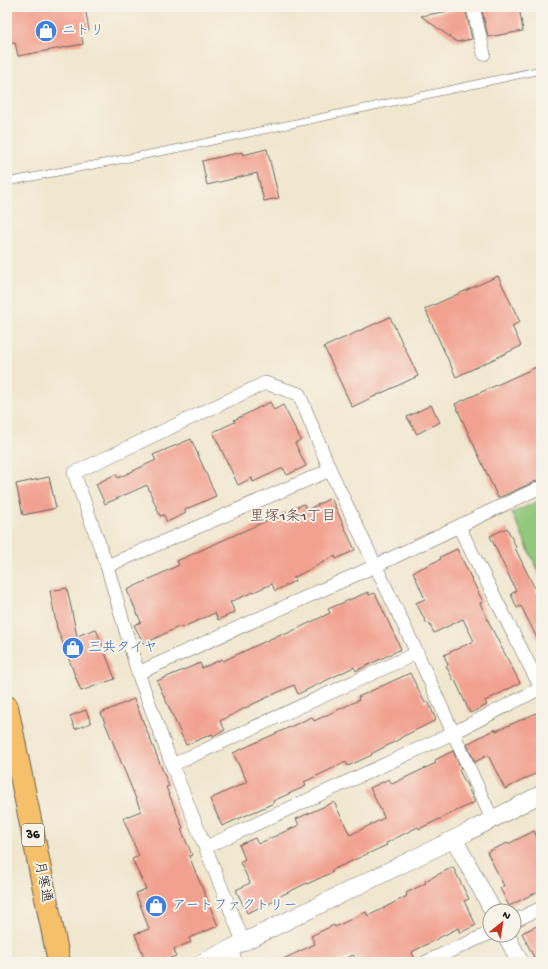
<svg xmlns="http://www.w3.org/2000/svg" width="548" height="969" font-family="'Gochi Hand','Klee One',sans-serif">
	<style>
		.green { fill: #90c87b; stroke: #56724c }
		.building { fill: #f2a190 }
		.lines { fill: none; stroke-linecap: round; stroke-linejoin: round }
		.service-casing { stroke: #67635b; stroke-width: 8 }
		.minor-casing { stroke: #67635b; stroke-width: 14 }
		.tertiary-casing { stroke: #67635b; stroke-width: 18 }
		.trunk-casing { stroke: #67635b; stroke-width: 24 }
		.service { stroke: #fff; stroke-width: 7 }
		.minor { stroke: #fff; stroke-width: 13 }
		.tertiary { stroke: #fff; stroke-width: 17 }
		.trunk { stroke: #f6c06b; stroke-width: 22 }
		.labels { text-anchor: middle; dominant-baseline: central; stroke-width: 4; stroke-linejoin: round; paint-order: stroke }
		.shield { fill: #f7f3e8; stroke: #5e5c59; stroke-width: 1 }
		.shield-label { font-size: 13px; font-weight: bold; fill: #1c1c1c }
		.shop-label { font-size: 14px; fill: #366cbe; stroke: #f7f3e8; text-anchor: start }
		.street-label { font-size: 14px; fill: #1c1c1c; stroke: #f7f3e8 }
		.neighbourhood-label { font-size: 15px; fill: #674b45; stroke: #f7f3e8 }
	</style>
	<rect width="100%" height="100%" fill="#f7f3e8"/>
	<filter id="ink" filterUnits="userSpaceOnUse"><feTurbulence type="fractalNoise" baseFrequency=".025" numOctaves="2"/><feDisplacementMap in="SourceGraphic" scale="8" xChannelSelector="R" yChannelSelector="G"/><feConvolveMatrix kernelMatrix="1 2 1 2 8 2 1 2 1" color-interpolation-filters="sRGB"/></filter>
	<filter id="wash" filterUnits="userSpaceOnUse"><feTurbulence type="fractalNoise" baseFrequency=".012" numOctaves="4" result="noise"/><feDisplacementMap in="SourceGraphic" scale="16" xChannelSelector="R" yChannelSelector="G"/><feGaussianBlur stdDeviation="0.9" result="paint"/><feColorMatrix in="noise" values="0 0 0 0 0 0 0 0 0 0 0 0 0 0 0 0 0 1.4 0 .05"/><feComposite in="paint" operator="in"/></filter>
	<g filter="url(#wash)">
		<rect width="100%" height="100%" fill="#f1e7cf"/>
		<path class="green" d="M541,500V578L512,513Z"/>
		<g id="blocks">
			<g class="building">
				<path d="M7,7H85L89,30L81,32L83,44L18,56L15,43L7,44Z"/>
				<path d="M481,7H519L523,31L488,37Z"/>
				<path d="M465,8L472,39L457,42L421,16Z"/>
				<path d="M267,149L279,198L264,201L257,173L207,185L202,161L242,152L243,155Z"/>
				<path d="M498,276L520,322L512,326L521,346L456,377L425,309Z"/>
				<path d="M390,317L418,376L352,407L324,347Z"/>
				<path d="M541,365V479L498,498L455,404Z"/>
				<path d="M270,402L274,410L283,405L301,440L295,443L306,466L287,475L283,468L253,482L252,478L238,485L213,432L235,422L234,420Z"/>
				<path d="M431,405L440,422L417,434L407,417Z"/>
				<path d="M191,439L216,496L184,510L186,513L167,522L164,515L160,516L147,485L105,504L96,484L116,474L118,478L156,460L153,455Z"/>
				<path d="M49,477L56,508L23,515L16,484Z"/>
				<path d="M331,498L355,550L336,559L335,556L293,578L295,581L275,591L272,584L230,602L235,612L218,620L215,613L181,628L180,626L144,644L134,625L141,622L127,590L179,565L177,561L277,516L304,504L307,510Z"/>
				<path d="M507,528L516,547L515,548L541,601V646L521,606L517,608L511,594L516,591L490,536Z"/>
				<path d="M457,549L483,602L480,603L492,629L520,683L485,701L487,705L470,713L455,680L454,681L446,666L448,665L444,655L474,641L463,619L434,633L429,623L427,624L416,603L425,599L413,572L441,559L440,557Z"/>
				<path d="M67,588L77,636L96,629L115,679L81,691L57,628L50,591Z"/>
				<path d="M368,592L369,595L375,593L401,649L356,671L354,667L298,694L294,685L253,704L220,721L225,730L213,736L212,734L186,745L157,681L200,663L202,668L222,659L223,661L283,633L284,635L330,613L328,609Z"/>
				<path d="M410,673L425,703L428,701L436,720L400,738V739L371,754L372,755L348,766L346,762L304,782L306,786L273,801L274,803L222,826L210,799L247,782L233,753L312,717L314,721L359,700L358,697Z"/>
				<path d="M134,699L169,786L166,787L183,828L181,829L192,855L189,856L218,926L189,938L191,942L174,949L176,956L160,962H146L135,934L149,929L136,893L146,889L132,859L139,856L123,818L141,811L101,713Z"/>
				<path d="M86,710L91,723L75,729L70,716Z"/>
				<path d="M541,711V771L505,789L488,755L475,762L467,744L495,729L496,731Z"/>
				<path d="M453,751L461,769L459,770L475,802L419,829L418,827L386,843L387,845L332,870L333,872L307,884V883L274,899L275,901L247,913L236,890L250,883L240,862L245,859L239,845L255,838L258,844L299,825L296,819L334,802L350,835L384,818V817L370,788L389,779L392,784L436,763L435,760Z"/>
				<path d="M534,831L541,845V890L509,906L500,888L504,886L487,852L507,843L508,844Z"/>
				<path d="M453,867L469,899L464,901L476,925L460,933L458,928L412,952L414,957L403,962H357L353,955L337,962H277L315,944L311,936L334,925L335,927L366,912L368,916L407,896L406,893L426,883L425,881Z"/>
				<path d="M541,924V962H536L522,933Z"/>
			</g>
		</g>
	</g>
	<g filter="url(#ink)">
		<use href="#blocks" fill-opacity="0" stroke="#67635b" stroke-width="1"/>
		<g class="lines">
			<g class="service-casing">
				<path id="service" d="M7,182L180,148L541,70"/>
			</g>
			<g class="minor-casing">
				<g id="minor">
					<path d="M473,7L484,54"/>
					<path d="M459,527L541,688"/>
					<path d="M107,566L330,470"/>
					<path d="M138,673L375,566L541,487"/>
					<path d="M172,765L417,653"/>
					<path d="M206,847L453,733L541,688"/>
					<path d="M514,921L541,908"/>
					<path d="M243,941L172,765L138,673L107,566L74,473L265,383L299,394L330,470L417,653L492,819"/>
					<path d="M230,948L236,962"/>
					<path d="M426,962L490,933"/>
				</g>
			</g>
			<g class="tertiary-casing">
				<g id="tertiary">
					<path d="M454,839L493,911"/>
					<path d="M506,935L520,962"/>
					<path d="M203,962L468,832L541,794"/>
				</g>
			</g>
			<g class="trunk-casing">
				<path id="trunk" d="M7,707L59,962"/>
			</g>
			<use href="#service" class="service"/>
			<use href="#minor" class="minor"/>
			<use href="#tertiary" class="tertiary"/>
			<use href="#trunk" class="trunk"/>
		</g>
	</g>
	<defs>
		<g id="shop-disc" transform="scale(1.15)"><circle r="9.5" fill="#3f7fe0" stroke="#f7f3e8"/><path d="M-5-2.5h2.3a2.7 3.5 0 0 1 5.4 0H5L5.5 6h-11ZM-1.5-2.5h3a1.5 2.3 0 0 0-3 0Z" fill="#fff"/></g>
	</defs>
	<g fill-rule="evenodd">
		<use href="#shop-disc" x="46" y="31"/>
		<use href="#shop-disc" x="73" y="648"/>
		<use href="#shop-disc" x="156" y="906"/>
	</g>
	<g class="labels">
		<rect class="shield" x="22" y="824" width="22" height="22" rx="3"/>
		<g class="shield-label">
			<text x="33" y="835">36</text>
		</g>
		<g class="shop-label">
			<text x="62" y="31">ニトリ</text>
			<text x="88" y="648">三共タイヤ</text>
			<text x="172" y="906">アートファクトリー</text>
		</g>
		<g class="street-label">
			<text transform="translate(42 882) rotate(79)">月寒通</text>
		</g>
		<g class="neighbourhood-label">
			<text x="293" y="517">里塚1条1丁目</text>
		</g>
	</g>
	<rect width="548" height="969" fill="none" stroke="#f7f3e8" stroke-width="24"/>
	<g transform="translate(502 923) rotate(30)"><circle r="19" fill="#f7f3e8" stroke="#9f9d96"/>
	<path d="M0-3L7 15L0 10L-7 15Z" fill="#c8321e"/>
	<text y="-6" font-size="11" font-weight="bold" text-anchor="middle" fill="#1c1c1c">N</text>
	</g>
</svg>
